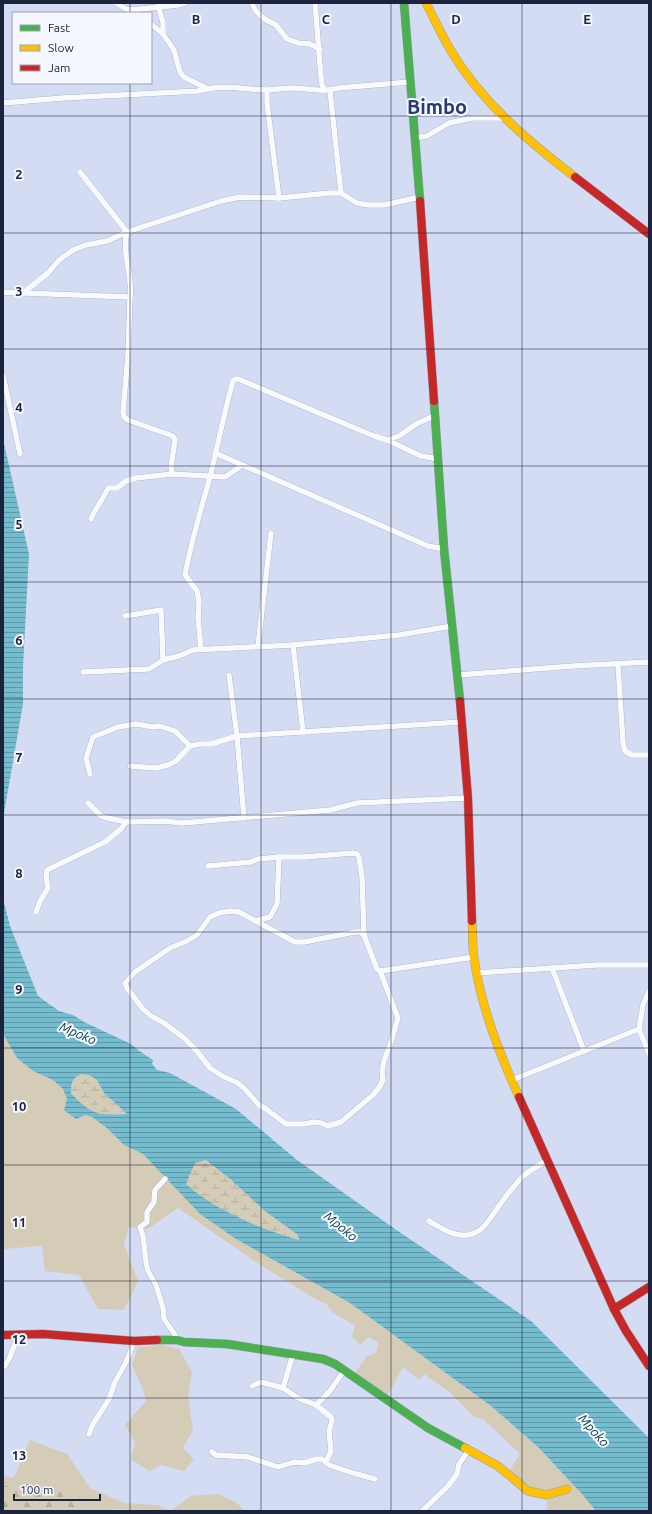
<svg xmlns="http://www.w3.org/2000/svg" width="652" height="1514" font-family="Ubuntu,sans-serif">
	<style>
		.grass { fill: #d4ccb6 }
		.forest { fill: url(#forest-firs) }
		.wetland { fill: url(#wetland-marsh) }
		.water { fill: url(#water-rules); fill-rule: evenodd }
		.lines { fill: none; stroke-linecap: round; stroke-linejoin: round }
		.street-casing { stroke: #979fb4; stroke-width: 6 }
		.fast-casing { stroke: #979fb4; stroke-width: 9 }
		.slow-casing { stroke: #979fb4; stroke-width: 9 }
		.jam-casing { stroke: #979fb4; stroke-width: 9 }
		.street { stroke: #f8fafd; stroke-width: 5.5 }
		.fast { stroke: #4caf50; stroke-width: 8 }
		.slow { stroke: #ffc107; stroke-width: 8 }
		.jam { stroke: #c62828; stroke-width: 8 }
		.grid { fill: none; stroke: #1b233d; stroke-width: 1; stroke-opacity: 0.55 }
		.labels { text-anchor: middle; dominant-baseline: central; stroke-width: 4; stroke-linejoin: round; paint-order: stroke }
		.water-label { font-size: 13px; font-style: italic; fill: #06363d; stroke: #f4f7fe }
		.town-label { font-size: 20px; font-weight: bold; fill: #293a72; stroke: #f4f7fe }
		.grid-label { font-size: 13px; text-anchor: middle; font-weight: bold; fill: #1b233d; stroke: #f4f7fe; stroke-width: 4; stroke-linejoin: round; paint-order: stroke }
	</style>
	<defs>
		<pattern id="forest-firs" width="22" height="20" patternUnits="userSpaceOnUse"><rect width="22" height="20" fill="#d4ccb6"/><path d="M5 1l3.5 6h-7zM16 11l3.5 6h-7z" fill="#b5af9d"/></pattern>
		<pattern id="wetland-marsh" width="20" height="14" patternUnits="userSpaceOnUse"><rect width="20" height="14" fill="#d4ccb6"/><path d="M1 5h8M5 5V1M11 12h8M15 12V8" fill="none" stroke="#b5af9d"/></pattern>
		<pattern id="water-rules" width="6" height="5" patternUnits="userSpaceOnUse"><rect width="6" height="5" fill="#74bcce"/><path d="M0 2.5h6" fill="none" stroke="#5e98a8"/></pattern>
	</defs>
	<rect width="100%" height="100%" fill="#d3dcf2"/>
	<g class="grass">
		<path d="M3,1034L17,1058L33,1071L53,1080L63,1089L67,1099L85,1114L92,1117L108,1129L124,1145L143,1154L200,1214L236,1239L350,1303L491,1406L538,1447L582,1494L596,1511H547V1500L548,1492C531,1490 523,1481 510,1470L520,1454L483,1419L474,1417L452,1394L424,1374L419,1380L403,1367L388,1395L355,1373L367,1356L376,1353L378,1343L369,1337L360,1345L352,1336L355,1326L332,1312L327,1304L317,1300L259,1264L178,1208L148,1229L129,1227L124,1244L138,1281L124,1310L98,1309L79,1275L45,1271L42,1246L3,1249Z"/>
		<path d="M161,1345L179,1349L192,1372L188,1397L193,1430L183,1448L194,1459L184,1471L161,1465L149,1471L131,1459L135,1442L125,1425L146,1401L143,1389L132,1365L138,1347Z"/>
		<path d="M30,1440L67,1454L90,1488L124,1503L158,1505L170,1511L113,1509L110,1511H83L82,1497L38,1486L29,1484L3,1486V1476L14,1478Z"/>
		<path d="M218,1494L237,1503L245,1511H171L191,1496Z"/>
	</g>
	<path class="forest" d="M29,1484L46,1487L82,1497L83,1511H37C31,1508 12,1511 3,1511V1486Z"/>
	<g class="wetland">
		<path d="M81,1074L89,1075L97,1080L104,1093L127,1114C98,1116 91,1115 71,1093C71,1083 72,1078 81,1074Z"/>
		<path d="M206,1159L230,1179L265,1211L298,1235L299,1240C260,1229 216,1212 186,1184L195,1163Z"/>
	</g>
	<g class="water">
		<path d="M3,439L29,554L23,667V704L3,819Z"/>
		<path d="M3,898L10,926L38,996L59,1011L73,1015L86,1023L131,1044L138,1050L153,1060L152,1064L157,1070L170,1073L236,1109L297,1160L395,1229L531,1321L649,1438V1511H596L582,1494L538,1447L491,1406L350,1303L236,1239L200,1214L143,1154L124,1145L108,1129L92,1117L85,1115L76,1119L64,1110L67,1099L63,1089L53,1080L33,1071L17,1058L3,1034ZM81,1074L89,1075L97,1080L104,1093L127,1114C98,1116 90,1114 71,1093C71,1083 72,1078 81,1074ZM206,1160L230,1179L265,1211L298,1235L299,1240C261,1229 216,1211 186,1184L195,1163Z"/>
	</g>
	<g class="lines">
		<g class="street-casing">
			<g id="street">
				<path d="M116,3L126,9L132,10L178,5L185,3"/>
				<path d="M252,3L255,10L263,18L276,25L287,39L298,43L310,44L320,49"/>
				<path d="M315,3L321,77L322,84L324,90"/>
				<path d="M158,6L163,22V34L174,50L180,72L184,77L208,89"/>
				<path d="M151,24L163,34"/>
				<path d="M267,90V103L279,198"/>
				<path d="M330,91L341,193"/>
				<path d="M3,103L63,98L198,91C224,84 240,89 265,90C274,90 283,88 292,88C308,88 323,93 338,88L410,82"/>
				<path d="M414,138L427,136L449,123L472,118H506"/>
				<path d="M80,172L127,232"/>
				<path d="M3,292L23,293L48,273L59,260L73,250L86,245L107,241L127,232L221,201L240,197L279,198L330,193H341L357,203L368,205H384L420,197"/>
				<path d="M23,293L130,297C133,275 121,252 127,232"/>
				<path d="M130,297L128,354L123,412L124,417L128,420L173,436L175,440L171,467L172,474"/>
				<path d="M3,375L20,454"/>
				<path d="M387,440L421,456L438,459"/>
				<path d="M215,453L428,546L444,549"/>
				<path d="M91,519C95,508 103,500 108,488H117L126,481L136,478L172,474L225,477L241,466"/>
				<path d="M125,616L161,610L163,660"/>
				<path d="M293,645L303,732"/>
				<path d="M258,646L271,533"/>
				<path d="M201,649L198,617L199,601L197,591L185,575C191,542 201,509 210,477C218,445 224,413 233,381L235,379H238L374,436L387,440L399,436L416,424L436,415"/>
				<path d="M618,665L623,743L625,751L632,755H649"/>
				<path d="M83,672L149,669L163,660L179,656L193,650L293,645L399,635L452,626"/>
				<path d="M229,675L237,736L244,818"/>
				<path d="M458,675L573,666L649,662"/>
				<path d="M130,766L156,768L168,765L176,761L190,746L200,744H211L237,736L462,722"/>
				<path d="M90,774L86,758L93,737L118,727L136,724L153,727L159,726L175,731L190,746"/>
				<path d="M88,803L101,816L108,818L126,822L164,821L182,823L330,810L357,803L468,798"/>
				<path d="M208,866L251,862L258,859L279,857H304L353,853L357,854L359,857L362,877L364,935"/>
				<path d="M36,912L40,901L48,888L46,875L47,870L105,842L121,829L126,822"/>
				<path d="M255,921L270,917L277,904L279,857"/>
				<path d="M552,968L584,1051"/>
				<path d="M380,971L377,969L364,935L360,932H355L304,942H295L239,912L230,911L219,913L210,917L197,935L187,941L170,948L135,972L125,983L127,988L143,1009L151,1016L164,1023L184,1038L196,1050L210,1068L224,1077L236,1082L244,1088L259,1105L266,1109L286,1124H304L314,1122L321,1123L328,1126L341,1122L373,1095L380,1086L383,1080L382,1071L384,1061L391,1042L398,1018L380,971L474,957"/>
				<path d="M476,973L597,965H649"/>
				<path d="M639,1029L643,1005L649,991"/>
				<path d="M512,1080L639,1029L649,1054"/>
				<path d="M165,1179L155,1190L154,1202L147,1212V1222L140,1227L143,1236L146,1262L148,1271L156,1285L163,1308L164,1319L174,1333L177,1340"/>
				<path d="M429,1221C441,1228 457,1239 472,1234C485,1230 491,1216 499,1206C506,1196 514,1186 522,1177C530,1170 539,1165 548,1160"/>
				<path d="M5,1366L9,1359L19,1334"/>
				<path d="M252,1386L261,1382L283,1388L298,1398L316,1405L331,1417L332,1421L329,1431L331,1451L326,1462"/>
				<path d="M283,1388L293,1354"/>
				<path d="M316,1405L329,1392L344,1371"/>
				<path d="M89,1434L93,1424L109,1399L115,1382L125,1364L130,1353L134,1341"/>
				<path d="M212,1452L216,1455L248,1457L278,1467L294,1462L304,1463L317,1459H322L329,1465L353,1473L375,1479"/>
				<path d="M422,1511L448,1486L457,1474L459,1464L469,1450"/>
			</g>
		</g>
		<g class="fast-casing">
			<g id="fast">
				<path d="M404,3L420,201"/>
				<path d="M434,401L444,549L460,701"/>
				<path d="M157,1340H177L184,1342L227,1344L323,1359L335,1364L428,1428L465,1448"/>
			</g>
		</g>
		<g class="slow-casing">
			<g id="slow">
				<path d="M426,3C434,18 441,34 450,49C480,101 528,141 575,177"/>
				<path d="M472,921C473,933 472,946 474,958C481,1007 499,1052 519,1097"/>
				<path d="M465,1448L498,1466L528,1491L546,1495L567,1489"/>
			</g>
		</g>
		<g class="jam-casing">
			<g id="jam">
				<path d="M575,177L649,234"/>
				<path d="M420,201L434,401"/>
				<path d="M460,701L468,798L472,921"/>
				<path d="M519,1097L614,1309L626,1331L649,1366"/>
				<path d="M614,1309L649,1287"/>
				<path d="M3,1335L43,1334L134,1341L157,1340"/>
			</g>
		</g>
		<use href="#street" class="street"/>
		<use href="#fast" class="fast"/>
		<use href="#slow" class="slow"/>
		<use href="#jam" class="jam"/>
	</g>
	<path class="grid" d="M130,3V13M261,3V1511M391,3V1511M522,3V1511M130,83V1511M3,116H649M3,233H649M3,349H649M3,466H649M3,582H649M3,699H649M3,815H649M3,932H649M3,1048H649M3,1165H649M3,1281H649M3,1398H649"/>
	<g class="labels">
		<g class="water-label">
			<text transform="translate(78 1033) rotate(23)">Mpoko</text>
			<text transform="translate(341 1226) rotate(39)">Mpoko</text>
			<text transform="translate(594 1430) rotate(48)">Mpoko</text>
		</g>
		<g class="town-label">
			<text x="437" y="106">Bimbo</text>
		</g>
	</g>
	<g class="grid-label">
		<text x="196" y="24">B</text>
		<text x="326" y="24">C</text>
		<text x="456" y="24">D</text>
		<text x="587" y="24">E</text>
		<text x="19" y="179">2</text>
		<text x="19" y="296">3</text>
		<text x="19" y="412">4</text>
		<text x="19" y="529">5</text>
		<text x="19" y="645">6</text>
		<text x="19" y="762">7</text>
		<text x="19" y="878">8</text>
		<text x="19" y="994">9</text>
		<text x="19" y="1111">10</text>
		<text x="19" y="1227">11</text>
		<text x="19" y="1344">12</text>
		<text x="19" y="1460">13</text>
	</g>
	<rect width="652" height="1514" fill="none" stroke="#1b233d" stroke-width="8"/>
	<rect x="12" y="12" width="140" height="72" fill="#f4f7fe" stroke="#9da2b1"/>
	<rect x="20" y="25" width="20" height="6" fill="#4caf50" stroke="#9da2b1"/>
	<text x="48" y="32" font-size="12" fill="#1b233d">Fast</text>
	<rect x="20" y="45" width="20" height="6" fill="#ffc107" stroke="#9da2b1"/>
	<text x="48" y="52" font-size="12" fill="#1b233d">Slow</text>
	<rect x="20" y="65" width="20" height="6" fill="#c62828" stroke="#9da2b1"/>
	<text x="48" y="72" font-size="12" fill="#1b233d">Jam</text>
	<path d="M14 1494v6h86v-6" fill="none" stroke="#1b233d" stroke-width="2"/>
	<text x="20" y="1494" font-size="12" fill="#1b233d" stroke="#f4f7fe" stroke-width="3" paint-order="stroke">100 m</text>
</svg>
